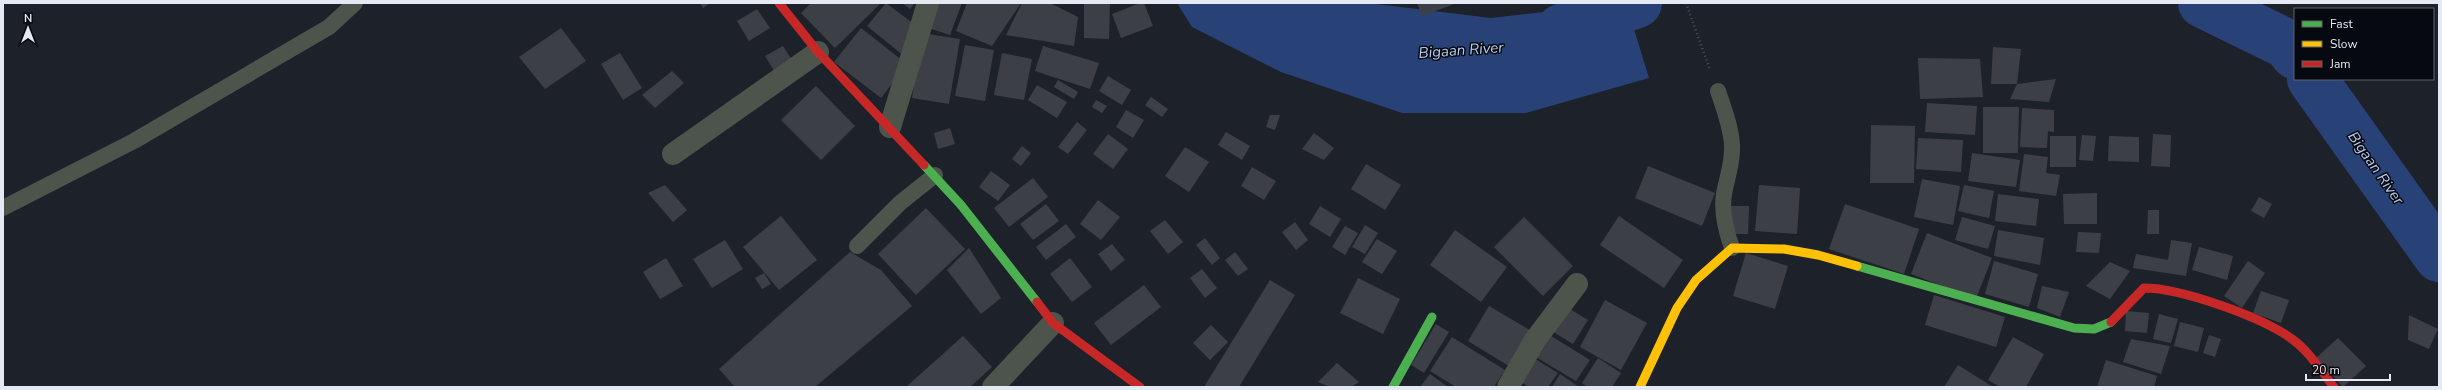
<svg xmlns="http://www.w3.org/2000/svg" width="2442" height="390" font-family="'Nunito Sans',sans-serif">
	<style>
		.water { fill: #284277 }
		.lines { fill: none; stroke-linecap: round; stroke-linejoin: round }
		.river { stroke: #284277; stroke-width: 50 }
		.building { fill: #3c4046 }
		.path { stroke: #4d534f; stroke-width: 2.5; stroke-dasharray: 1 3; stroke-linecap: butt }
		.lane { stroke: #4c544b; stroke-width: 16 }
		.street { stroke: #4c544b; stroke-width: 22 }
		.fast { stroke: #4caf50; stroke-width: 9 }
		.slow { stroke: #ffc107; stroke-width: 9 }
		.jam { stroke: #c62828; stroke-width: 9 }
		.labels { text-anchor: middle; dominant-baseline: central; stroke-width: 3; stroke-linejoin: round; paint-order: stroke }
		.water-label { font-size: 15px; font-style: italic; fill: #b9ccef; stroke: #06090f }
	</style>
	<rect width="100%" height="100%" fill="#1d2129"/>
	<path class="water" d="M1177,3H1368L1491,18L1626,3L1649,78L1526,113H1402L1281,72L1192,27Z"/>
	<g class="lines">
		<g class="river">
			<path d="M2203,3L2287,44L2295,54"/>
			<path d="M1561,29L1637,3"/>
			<path d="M2312,79L2439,257"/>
		</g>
	</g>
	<g class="building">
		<path d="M700,3H710L703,8Z"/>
		<path d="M811,3H881L835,48L801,13Z"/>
		<path d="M886,3L914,24L904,56L867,26Z"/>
		<path d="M902,3H915L910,9Z"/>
		<path d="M933,3H962L950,35L925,27Z"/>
		<path d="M967,3H1021L992,46L956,31Z"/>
		<path d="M1022,3H1050L1078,17L1074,46L1006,35Z"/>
		<path d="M1084,3H1110L1109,39L1084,38Z"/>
		<path d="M1140,3H1144L1153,26L1121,38L1112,14Z"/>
		<path d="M1417,3H1457L1422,16Z"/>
		<path d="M757,9L770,28L749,41L737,21Z"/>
		<path d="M561,28L586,61L545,89L519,57Z"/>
		<path d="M861,28L907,64L881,98L834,62Z"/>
		<path d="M922,33L960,39L949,104L912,98Z"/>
		<path d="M965,45L994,50L985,101L955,96Z"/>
		<path d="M783,46L796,66L778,77L765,56Z"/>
		<path d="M1043,46L1099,63L1090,89L1035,71Z"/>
		<path d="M1993,47L2021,49L2017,84H1991Z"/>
		<path d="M620,53L642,88L623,100L601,64Z"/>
		<path d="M1002,53L1032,59L1024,100L994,95Z"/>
		<path d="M1918,58L1980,59L1983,97L1920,99Z"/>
		<path d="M672,71L684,83L655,108L642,95Z"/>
		<path d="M1108,76L1131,90L1122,105L1099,91Z"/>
		<path d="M2056,79L2049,102L2010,99L2017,84Z"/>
		<path d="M1058,80L1078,92L1074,99L1054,87Z"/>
		<path d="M1037,85L1067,102L1057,118L1028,100Z"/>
		<path d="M816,86L855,126L821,160L781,120Z"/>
		<path d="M1151,97L1168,109L1162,117L1145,105Z"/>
		<path d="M1096,100L1107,106L1102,113L1092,107Z"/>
		<path d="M1927,103L1977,106L1975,135L1925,132Z"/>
		<path d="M1983,107H2019L2018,153H1983Z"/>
		<path d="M2022,108L2054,110V132L2048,131L2047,148L2020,147Z"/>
		<path d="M1126,110L1144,120L1133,138L1116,127Z"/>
		<path d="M1270,115H1280L1275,130L1266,127Z"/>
		<path d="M1077,122L1087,130L1068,154L1058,147Z"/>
		<path d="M1871,125L1915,126L1914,183H1870Z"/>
		<path d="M950,128L955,144L938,149L934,133Z"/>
		<path d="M1226,132L1250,146L1242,160L1218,145Z"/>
		<path d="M1314,133L1334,148L1324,160L1302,149Z"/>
		<path d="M1108,134L1128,149L1113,169L1093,154Z"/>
		<path d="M2153,134L2171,135L2170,167L2151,166Z"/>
		<path d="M2082,135L2096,136L2093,161L2079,160Z"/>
		<rect x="2050" y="136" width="26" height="31"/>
		<path d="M2109,136L2139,137V162L2108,161Z"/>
		<path d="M1918,138L1963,140L1961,172L1916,169Z"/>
		<path d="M1022,146L1031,153L1021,166L1012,159Z"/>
		<path d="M1185,147L1209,162L1189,192L1165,176Z"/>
		<path d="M1972,153L2020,160L2016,187L1968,181Z"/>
		<path d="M2024,154L2048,157L2046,173L2060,175L2056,196L2019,191Z"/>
		<path d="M1366,164L1401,185L1385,210L1351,189Z"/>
		<path d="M1648,166L1715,193L1702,226L1635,198Z"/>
		<path d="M1252,167L1276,181L1264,200L1241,186Z"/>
		<path d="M991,171L1010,185L998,201L979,187Z"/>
		<path d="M1033,178L1048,197L1009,227L994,208Z"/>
		<path d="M1922,179L1960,186L1953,225L1914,217Z"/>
		<path d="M665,185L687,210L673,222L648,193Z"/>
		<path d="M1759,185L1800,188L1797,234L1755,231Z"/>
		<path d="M1964,185L1994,191L1989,218L1958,211Z"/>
		<path d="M2097,193V224H2064L2063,194Z"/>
		<path d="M1998,194L2039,199L2036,226L1995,221Z"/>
		<path d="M2259,197L2272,204L2264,218L2251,211Z"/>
		<path d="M1098,200L1120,217L1101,240L1080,224Z"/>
		<path d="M1046,204L1059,221L1033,240L1020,224Z"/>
		<path d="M1845,204L1919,229L1904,274L1829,249Z"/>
		<path d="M1320,206L1341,219L1330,237L1309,224Z"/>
		<path d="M1731,206H1749L1748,234H1731Z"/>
		<path d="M926,208L965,249L916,295L878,254Z"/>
		<path d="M2148,210H2159V234H2147Z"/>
		<path d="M781,216L817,260L779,290L743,247Z"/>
		<path d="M1619,216L1683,260L1664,288L1600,245Z"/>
		<path d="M1524,217L1573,266L1543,296L1494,247Z"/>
		<path d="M1962,217L1995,226L1988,249L1955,240Z"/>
		<path d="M1165,220L1183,242L1168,254L1150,231Z"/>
		<path d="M1295,222L1308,240L1296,250L1282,232Z"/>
		<path d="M1066,224L1076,237L1046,260L1036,247Z"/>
		<path d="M1365,225L1378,233L1365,254L1352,247Z"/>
		<path d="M1345,226L1358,233L1345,255L1332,247Z"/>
		<path d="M1455,230L1507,267L1481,302L1430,265Z"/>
		<path d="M1998,230L2044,238L2040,265L1994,256Z"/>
		<path d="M2078,232L2101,233L2099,253L2076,252Z"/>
		<path d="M1927,233L1992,258L1976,299L1911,274Z"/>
		<path d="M1205,238L1220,258L1212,265L1196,245Z"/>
		<path d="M1377,239L1397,251L1382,274L1362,262Z"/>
		<path d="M725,240L743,269L712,288L693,259Z"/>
		<path d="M2171,240L2192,243L2186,276L2133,268L2136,254L2168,260Z"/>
		<path d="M1112,244L1125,260L1111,271L1098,254Z"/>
		<path d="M2199,247L2233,256L2227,280L2192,270Z"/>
		<path d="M969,248L1001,298L981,314L947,270Z"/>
		<path d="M850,252L881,270L912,306L815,387H735L719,369Z"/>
		<path d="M1235,252L1248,269L1238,276L1225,260Z"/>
		<path d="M1746,253L1788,266L1775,309L1733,296Z"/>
		<path d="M666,258L683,286L660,299L643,272Z"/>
		<path d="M1070,258L1092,287L1072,302L1050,274Z"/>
		<path d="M1994,261L2038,274L2029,307L1985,294Z"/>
		<path d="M2248,261L2265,273L2242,308L2224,296Z"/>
		<path d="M2110,262L2130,271L2110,299L2086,286Z"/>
		<path d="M1202,269L1217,288L1205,298L1190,278Z"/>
		<path d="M764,273L771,284L762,289L755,278Z"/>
		<path d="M1358,278L1400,299L1383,334L1340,313Z"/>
		<path d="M1270,280L1295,295L1239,387H1204Z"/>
		<path d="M1144,285L1161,307L1111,345L1094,323Z"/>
		<path d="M2042,286L2069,292L2060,317L2037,308Z"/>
		<path d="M2261,291L2289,300L2281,323L2253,313Z"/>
		<path d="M1934,295L2005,317L1996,347L1925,325Z"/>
		<path d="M1605,300L1647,323L1621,370L1580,347Z"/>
		<path d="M1489,306L1533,332L1512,368L1468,341Z"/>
		<path d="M1565,306L1588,320L1573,344L1550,330Z"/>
		<path d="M2126,311L2149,313L2147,333L2125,331Z"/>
		<path d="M2159,314L2178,319L2171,343L2153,339Z"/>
		<path d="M2409,315L2438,329L2429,349L2408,340Z"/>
		<path d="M2180,322L2204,328L2198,352L2174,346Z"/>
		<path d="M1436,324L1449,332L1424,373L1411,365Z"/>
		<path d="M1211,325L1228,342L1210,360L1193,343Z"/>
		<path d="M1548,334L1590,360L1576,381L1534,356Z"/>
		<path d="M2209,335L2221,339L2215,357L2203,353Z"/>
		<path d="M963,336L992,367L970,387H906Z"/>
		<path d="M1452,337L1505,370L1494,387H1456L1430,371Z"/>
		<path d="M2013,337L2044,354L2026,387H2000L1988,380Z"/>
		<path d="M2338,338L2366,366L2343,387L2316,358Z"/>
		<path d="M2131,339L2170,346L2161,374L2123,362Z"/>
		<path d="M1532,357L1558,373L1548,387H1529L1518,380Z"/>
		<path d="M1598,358L1621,373L1612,387H1587L1582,383Z"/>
		<path d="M2106,360L2157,376L2154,387H2097Z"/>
		<path d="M1337,363L1359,382L1351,387H1330L1318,382Z"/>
		<path d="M1958,365L1993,387H1944Z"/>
		<path d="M1430,374L1448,387H1420Z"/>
		<path d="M1560,374L1579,387H1552Z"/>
	</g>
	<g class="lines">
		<path class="path" d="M1686,3L1710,70"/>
		<g class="lane">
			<path d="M1718,91C1724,109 1731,127 1732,145C1733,163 1727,177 1724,194C1721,212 1726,231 1732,248"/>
			<path d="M3,208L134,141L329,27L355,3"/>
			<path d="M857,246L900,203L935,175"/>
		</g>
		<g class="street">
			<path d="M890,127L928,3"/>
			<path d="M673,154L818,52"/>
			<path d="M993,387L1053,323"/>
			<path d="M1508,387L1535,340L1577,284"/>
		</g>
		<g class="fast">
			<path d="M924,165L961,205L1037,302"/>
			<path d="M1857,266L2074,328L2094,329L2111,322"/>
			<path d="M1393,387L1432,317"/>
		</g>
		<path class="slow" d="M1640,387L1677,308L1696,280L1732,248L1784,249L1818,255L1857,266"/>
		<g class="jam">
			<path d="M779,3L818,52L924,165"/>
			<path d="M1037,302L1053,323L1140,387"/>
			<path d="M2111,322L2144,288C2181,288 2262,317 2292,339C2309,351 2321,371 2334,387"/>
		</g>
	</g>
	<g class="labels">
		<g class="water-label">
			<text transform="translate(1461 50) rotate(-4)">Bigaan River</text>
			<text transform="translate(2376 168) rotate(55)">Bigaan River</text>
		</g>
	</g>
	<rect width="2442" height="390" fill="none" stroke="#e4e9f3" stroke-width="8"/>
	<rect x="2294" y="8" width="140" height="72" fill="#06090f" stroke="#5f636a"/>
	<rect x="2302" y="21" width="20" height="6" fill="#4caf50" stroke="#5f636a"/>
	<text x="2330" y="28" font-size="12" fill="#e4e9f3">Fast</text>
	<rect x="2302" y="41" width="20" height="6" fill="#ffc107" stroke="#5f636a"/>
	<text x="2330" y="48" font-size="12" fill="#e4e9f3">Slow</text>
	<rect x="2302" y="61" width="20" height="6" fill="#c62828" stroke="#5f636a"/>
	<text x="2330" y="68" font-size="12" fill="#e4e9f3">Jam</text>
	<g transform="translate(28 28)" stroke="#06090f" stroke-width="3" paint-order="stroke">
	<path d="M0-3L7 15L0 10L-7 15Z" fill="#e4e9f3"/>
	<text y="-6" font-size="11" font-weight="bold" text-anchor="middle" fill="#e4e9f3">N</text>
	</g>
	<path d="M2306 374v6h84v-6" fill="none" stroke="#e4e9f3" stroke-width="2"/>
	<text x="2312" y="374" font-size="12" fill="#e4e9f3" stroke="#06090f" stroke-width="3" paint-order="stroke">20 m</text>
</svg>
